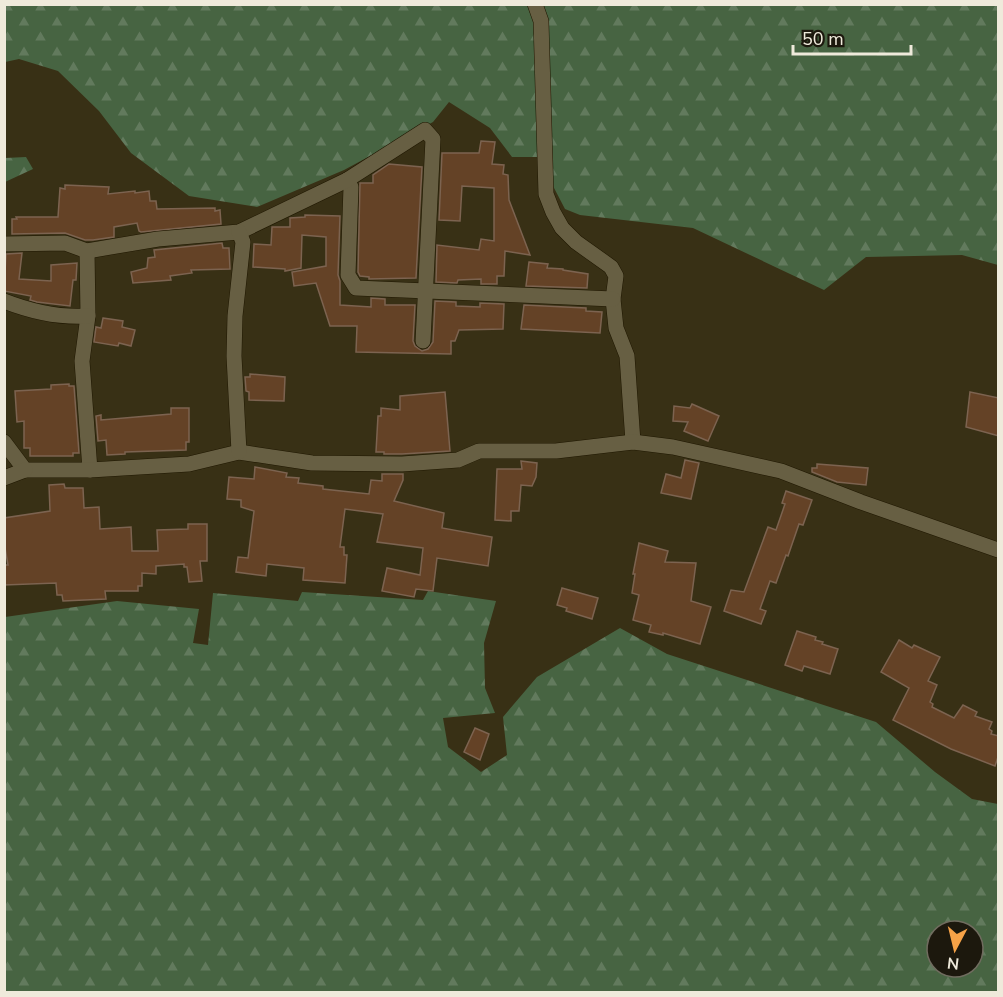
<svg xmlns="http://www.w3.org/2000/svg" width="1003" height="997" font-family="'Nunito Sans',sans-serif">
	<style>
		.forest { fill: url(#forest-firs); fill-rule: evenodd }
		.building { fill: #644226; stroke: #7c6350; stroke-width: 1.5 }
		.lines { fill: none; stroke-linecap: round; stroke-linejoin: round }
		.minor-casing { stroke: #1f1700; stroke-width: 16 }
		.minor { stroke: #675f43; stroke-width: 15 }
	</style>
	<defs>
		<pattern id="forest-firs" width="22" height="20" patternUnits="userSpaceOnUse" patternTransform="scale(1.5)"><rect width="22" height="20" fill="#476442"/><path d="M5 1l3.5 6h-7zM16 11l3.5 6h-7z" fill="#627a5d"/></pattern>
	</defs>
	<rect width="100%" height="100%" fill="#383015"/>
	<g class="forest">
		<path d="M5,5H531L537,22L539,157H512L490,128L449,102L433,122L344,170L257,207L189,196L131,153L99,111L58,71L19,59L5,62Z"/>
		<path d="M540,5H998V265L962,255L866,257L824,290L693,228L580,215L565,209L553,186Z"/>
		<path d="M26,157L33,169L5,182V158Z"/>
		<path d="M428,591L496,601L484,643L485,688L495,713L443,718L448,747L481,772L507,755L503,717L537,677L620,628L667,654L876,722L935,772L972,799L998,804V992H5V617L117,601L199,609L193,643L208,645L213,593L298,601L302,592L423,600ZM937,931H973V967H937Z"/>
	</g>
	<g class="building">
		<path d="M481,141L495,142L492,164L504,165L503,174L508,175L509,200L530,255L505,251L504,276H497V284H481V279L458,280L457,283L436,282L437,245L479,250L481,239L494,241V188L462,186L460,221L439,220L442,153H479Z"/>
		<path d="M389,164L422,167L416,278L369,279V277L360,276L358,272L360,183H373V175Z"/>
		<path d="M65,185L109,187L108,194L135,191V193L149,191L150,201H156L157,209L215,208V211L220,210L221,224L141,232L139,231L137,223L114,227V237L93,240H85L65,233L12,234V219H17L16,217H58L60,188L65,189Z"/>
		<path d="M305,215L340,216L338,275L340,281V305L371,307V298L385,299V305H415L413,341L415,346L422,351L428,349L433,342L435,301L456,302V306L480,307V303L504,304L503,329L459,330L455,341H451V354L356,352L357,326H330L316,283L294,286L292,272L326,266V237L302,235L301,268L285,271V269L253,267L254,244L271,245L272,227H290V218L305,217Z"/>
		<path d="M222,243L223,248H229L230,269L191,270L192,273L170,276L171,280L133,283L131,272L147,268L148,258L155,257L154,250Z"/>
		<path d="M22,253L19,279L51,281V265L77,263L76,280H73L70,306L37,302L30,300L31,296L4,291L6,254Z"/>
		<path d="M529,262L548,264L547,268L563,269V270L588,274L587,288L526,286Z"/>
		<path d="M524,305L586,308V311L602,312L600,333L521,329Z"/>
		<path d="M103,318L123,321L122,327L135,330L131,346L119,343L118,346L94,342L96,327L101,328Z"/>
		<path d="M250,374L285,377L284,401L249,400V392L246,391L245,377H250Z"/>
		<path d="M69,384V386H74L79,453H73V456H30V448H24V421L17,422L15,391L51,389V385Z"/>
		<path d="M445,392L450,451L402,454H384V452H376L378,416H381V408L400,410V396Z"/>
		<path d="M970,392L999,398V436L966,427Z"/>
		<path d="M692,404L719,416L708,441L684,431L688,422L673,421L674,406L690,408Z"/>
		<path d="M171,408H189V442H186V450L125,452V454L107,455L106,440L98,441L96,416L101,415V420L171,414Z"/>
		<path d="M685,460L699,463L691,499L661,493L666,474L681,478Z"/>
		<path d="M521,461L537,463L536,477L532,486L521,485L519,511H511V521L495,520L497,469H522Z"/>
		<path d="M817,464L868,468L866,485L837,482L812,472V468H817Z"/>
		<path d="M255,467L287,473L286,477L299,478L298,483L323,486V489L369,494L371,480L382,481V474H403V480L394,501L444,513L442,528L492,537L488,566L437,558L433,591L416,589L414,597L382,591L387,568L420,575L423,548L377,542L383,514L345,509L340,547H344V555H347L345,583L303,580L304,568L267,564L266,576L236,572L238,557L248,558L254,511L241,507V500L227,499L229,477L254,479Z"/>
		<path d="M64,484L65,488H83L84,508L99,507L100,529L131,527L132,551H158L157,530L188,529V524H207V561H200L202,581L189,582L187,567H184V564L156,566V574L142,573V586H138V591H105L106,599L63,601L62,595H57L56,583L4,585V565H8L4,542V518L50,511L49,485Z"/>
		<path d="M786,491L812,500L803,525L799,524L788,556L786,555L776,583L770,581L760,609L766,611L761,624L724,611L731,590L744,592L768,527L776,530L785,504L782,503Z"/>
		<path d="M639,543L668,551L665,562L696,563L691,601L711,607L700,644L663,633V635L649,632L651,625L633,620L639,595L632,593L635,574H633Z"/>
		<path d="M562,588L598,598L592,619L566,611L567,608L557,605Z"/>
		<path d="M797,631L816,637L815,640L823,642L822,644L838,649L830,674L804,666L802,671L785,665Z"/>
		<path d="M899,640L912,648L914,645L940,657L928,681L937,685L930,702L933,704L932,707L954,718L963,705L977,712L975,716L992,722L989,729L992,731L991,734L999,736V754L995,766L951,749L893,720L909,688L881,672Z"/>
		<path d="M475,728L489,734L480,760L464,752Z"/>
	</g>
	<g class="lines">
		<g class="minor-casing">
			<g id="minor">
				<path d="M535,4L541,21L546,194L553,212L562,228L576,242L611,267L616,276L613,299L616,328L627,356L633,442"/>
				<path d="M347,180L351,187L348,275L356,288L613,299"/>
				<path d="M4,244L65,243L87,251L158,239L239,232L347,180L425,130L433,139L423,341"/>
				<path d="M87,251L88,316L82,361L90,470"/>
				<path d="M4,301C32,312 58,318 88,316"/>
				<path d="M4,442L25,470H90L189,464L239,452L312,463L402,464L458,460L479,451H556L633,442L673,447L781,471L861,502L998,550"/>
				<path d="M239,452L234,356L235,316L243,242L239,232"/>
				<path d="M4,478L25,470"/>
			</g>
		</g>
		<use href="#minor" class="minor"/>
	</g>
	<rect width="1003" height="997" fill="none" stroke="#efeadb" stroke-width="12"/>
	<g transform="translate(955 949) rotate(187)"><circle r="28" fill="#1c180d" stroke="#706c5f" stroke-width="1.5"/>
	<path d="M0-4.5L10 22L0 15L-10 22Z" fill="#f6a247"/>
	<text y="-9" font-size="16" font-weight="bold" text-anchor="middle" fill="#efeadb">N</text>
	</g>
	<path d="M793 45v9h118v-9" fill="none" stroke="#efeadb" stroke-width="3"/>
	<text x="802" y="45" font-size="18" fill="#efeadb" stroke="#1c180d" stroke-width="4.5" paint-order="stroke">50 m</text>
</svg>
